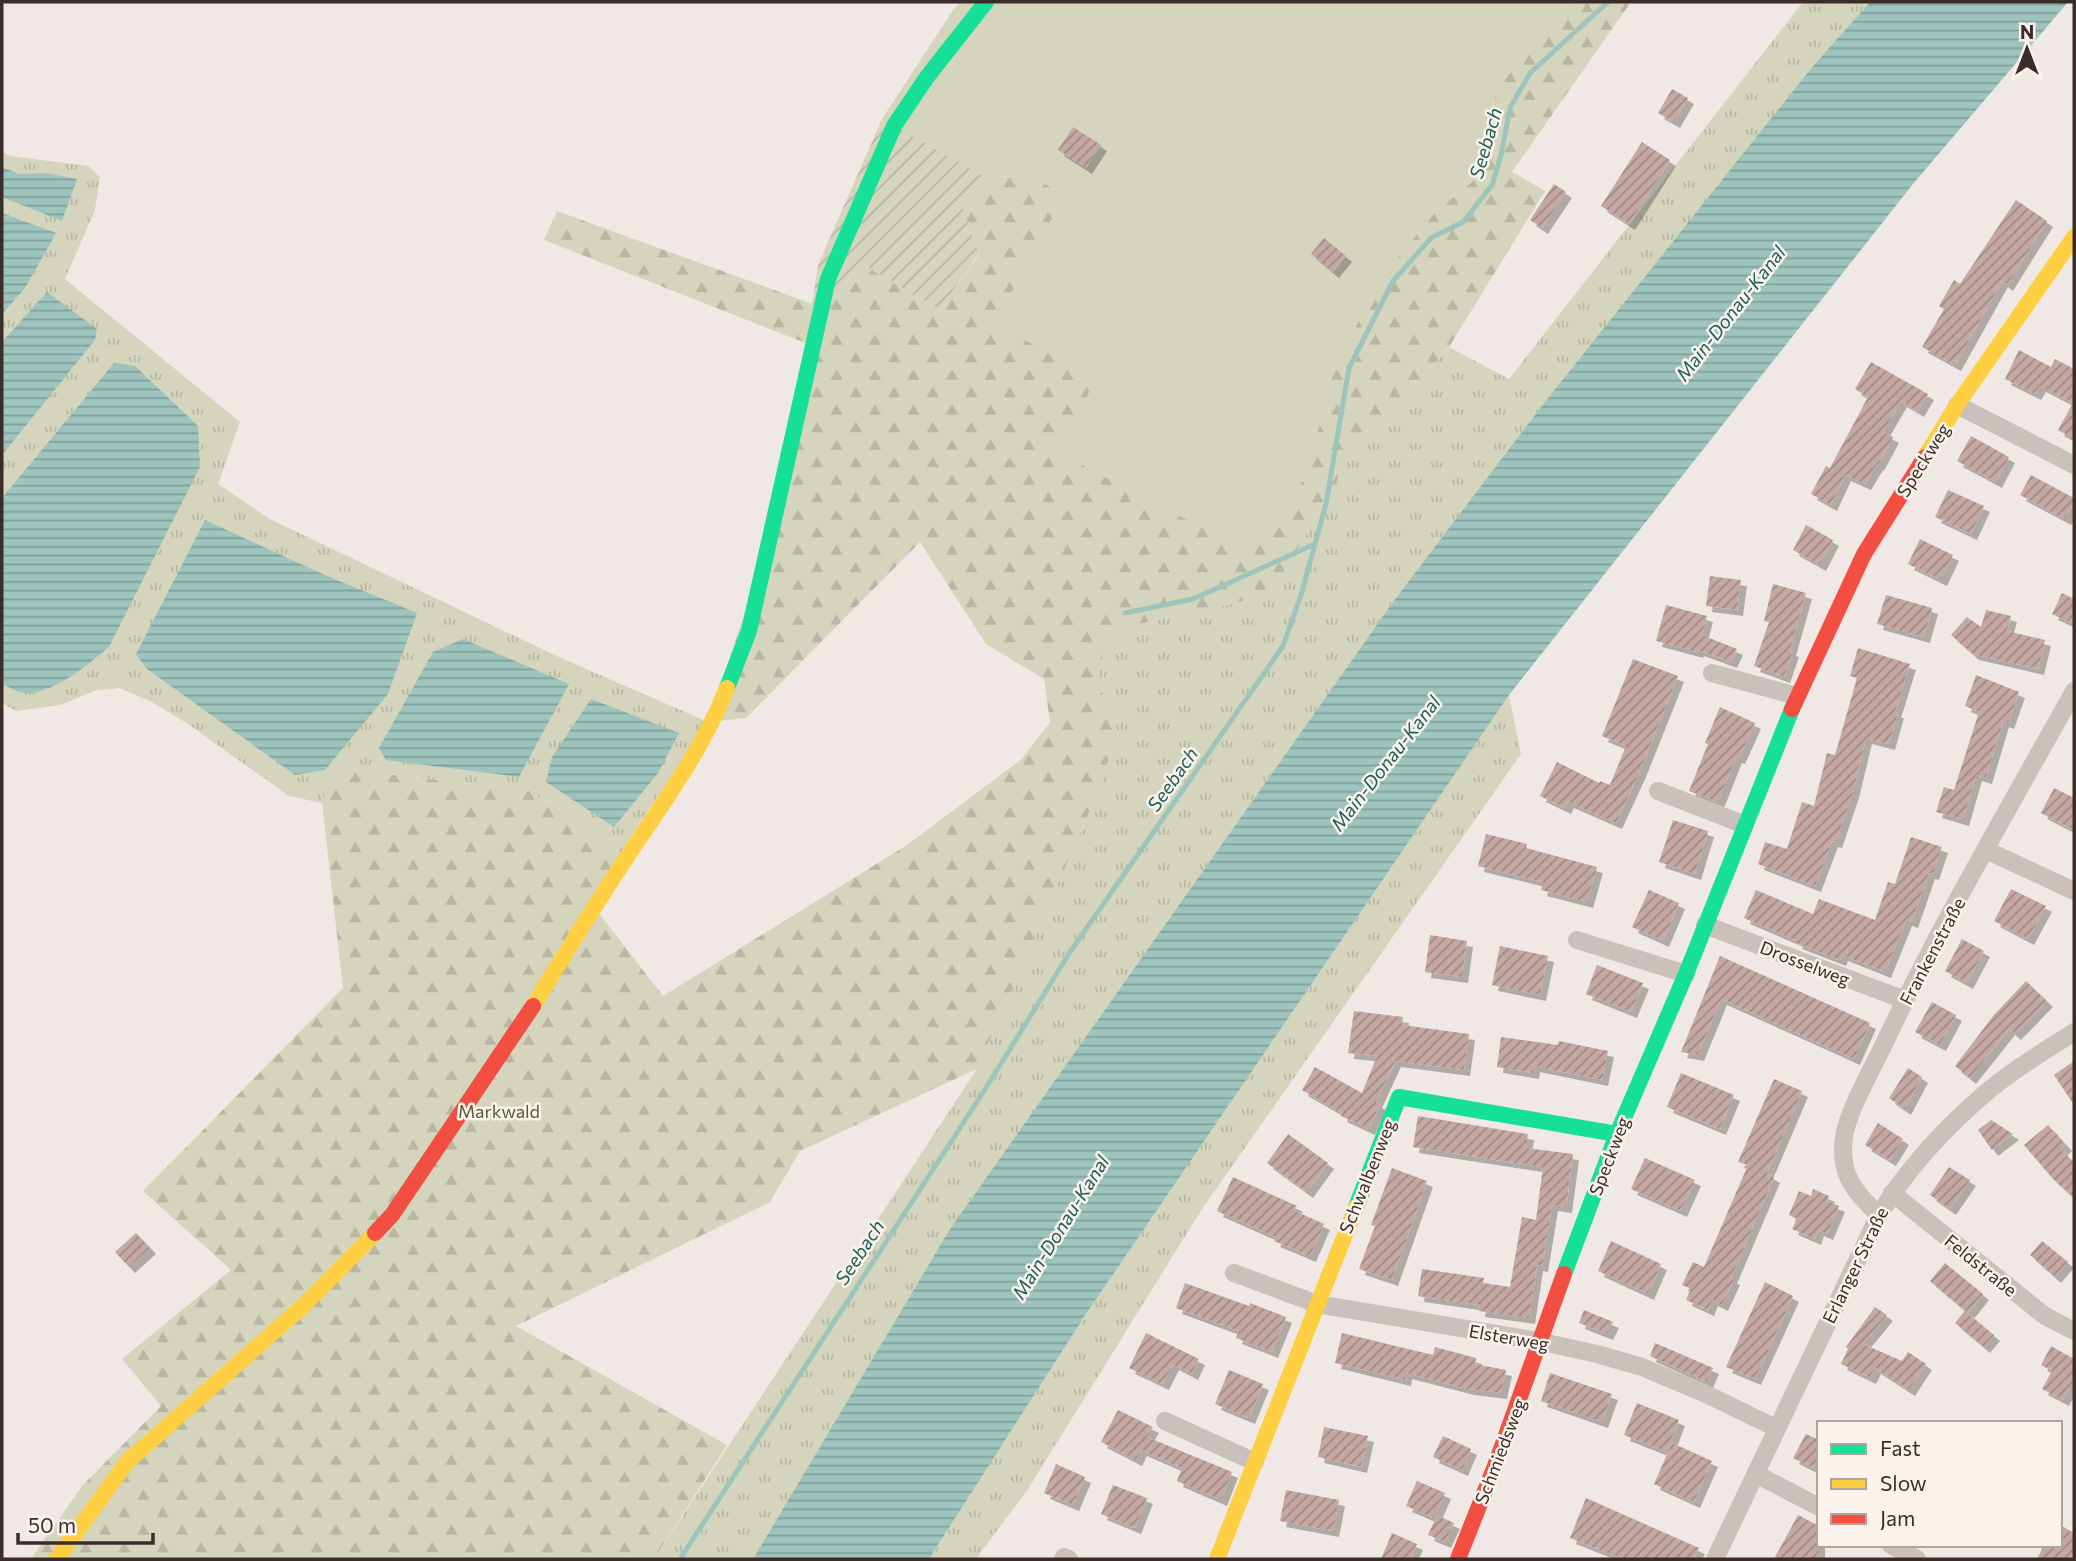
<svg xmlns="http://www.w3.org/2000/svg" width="2076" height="1561" font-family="Commissioner,sans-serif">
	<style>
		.grass { fill: url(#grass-tufts) }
		.forest { fill: url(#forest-firs) }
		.garden { fill: url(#garden-furrows) }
		.pitch { fill: #d5d5bd }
		.water { fill: url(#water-rules) }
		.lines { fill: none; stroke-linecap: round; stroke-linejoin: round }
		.stream { stroke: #9ec4be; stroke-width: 5 }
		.building { fill: url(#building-hatch); filter: url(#shadow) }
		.street { stroke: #cac0bc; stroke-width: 18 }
		.fast { stroke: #16e098; stroke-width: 16 }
		.slow { stroke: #ffcf43; stroke-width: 16 }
		.jam { stroke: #f24e42; stroke-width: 16 }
		.labels { text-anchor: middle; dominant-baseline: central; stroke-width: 5; stroke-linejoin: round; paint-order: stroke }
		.street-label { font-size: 18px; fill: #3b2c29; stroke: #fcf2ec }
		.park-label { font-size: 18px; fill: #535c2b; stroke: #fcf2ec }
		.water-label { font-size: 19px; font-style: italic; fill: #1a6159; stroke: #fcf2ec }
	</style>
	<defs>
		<pattern id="grass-tufts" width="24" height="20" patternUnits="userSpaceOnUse" patternTransform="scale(1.75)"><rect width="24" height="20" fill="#d5d5bd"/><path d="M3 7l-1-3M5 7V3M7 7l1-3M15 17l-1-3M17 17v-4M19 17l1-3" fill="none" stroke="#b8b7a2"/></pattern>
		<pattern id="forest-firs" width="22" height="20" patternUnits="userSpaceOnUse" patternTransform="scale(1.75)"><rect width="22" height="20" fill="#d5d5bd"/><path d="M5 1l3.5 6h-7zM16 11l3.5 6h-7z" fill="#b8b7a2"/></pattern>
		<pattern id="garden-furrows" width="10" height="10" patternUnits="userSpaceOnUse" patternTransform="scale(1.75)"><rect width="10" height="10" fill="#d5d5bd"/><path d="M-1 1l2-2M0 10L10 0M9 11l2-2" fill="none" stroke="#b8b7a2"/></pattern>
		<pattern id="water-rules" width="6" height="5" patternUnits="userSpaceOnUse" patternTransform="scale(1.75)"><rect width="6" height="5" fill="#9ec4be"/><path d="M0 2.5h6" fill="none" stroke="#829f9a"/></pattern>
		<pattern id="building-hatch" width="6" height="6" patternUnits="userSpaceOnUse" patternTransform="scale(1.75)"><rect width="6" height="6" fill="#c5a8a4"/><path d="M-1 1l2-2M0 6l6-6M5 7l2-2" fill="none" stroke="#a18986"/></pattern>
		<filter id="shadow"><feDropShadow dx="6" dy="6" stdDeviation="0" flood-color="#0004"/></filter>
	</defs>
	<rect width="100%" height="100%" fill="#f0e8e4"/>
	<g class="grass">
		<path d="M1803,2H1870L1813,66L1393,602L950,1229L753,1559H654L977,1069L1091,808L1118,733L1097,678L1110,630L1271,595L1355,448L1449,347L1509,379Z"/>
		<path d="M2,151L10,156L89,166L100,177L95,210L65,279L240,422L218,484L270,519L561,658L708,722L623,848L529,791L352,770L330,778L322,803L289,796L188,724L152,702L119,688L97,690L60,705L16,711L2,703Z"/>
		<path d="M1509,695L1521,754L1202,1209L1028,1489L976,1559H929L1086,1314Z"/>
	</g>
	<path class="forest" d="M1571,2H1631L1512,172L1545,191L1449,347L1355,448L1271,595L1110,630L1097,678L1118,733L1091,808L977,1069L800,1151L770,1202L516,1326L727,1445L654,1559H31L82,1486L161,1406L122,1359L231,1270L143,1191L343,988L322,803L329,778L352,770L529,791L623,848L591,903L663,996L907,845L1022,759L1050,722L1044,679L986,644L920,542L746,718L708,722L749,600L808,344L544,240L557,211L829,310L859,262L939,310L979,255L963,208L984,176L1033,177L1065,195L995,323L1310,463L1330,380L1377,282L1437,210L1473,181L1498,86Z"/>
	<path class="garden" d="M882,119L984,176L963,208L979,254L939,310L859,262L829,310L812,304L818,265Z"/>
	<path class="pitch" d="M961,2H1571L1498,86L1473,181L1437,210L1377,282L1330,380L1310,463L1283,526L1237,546L1059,453L1095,380L995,323L1065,195L1033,177L984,176L882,119L953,10Z"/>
	<g class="water">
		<path d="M1870,2H2068L1913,184L1509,695L1086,1314L929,1559H753L950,1229L1393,602L1541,407L1813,66Z"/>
		<path d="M2,167L19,174L45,173L77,179L62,221L2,197Z"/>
		<path d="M2,213L56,233L25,288L2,314Z"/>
		<path d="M47,292L97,329L95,340L2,455V342Z"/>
		<path d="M114,363L135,366L198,426L200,467L109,647C87,665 58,691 28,693C20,694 9,687 2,684V498Z"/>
		<path d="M205,520L325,575L417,613L388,694L325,770L295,775L147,669L136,654Z"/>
		<path d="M463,639L569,684L519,777L386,760L379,748L433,652Z"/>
		<path d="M591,699L679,733L658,773L614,827L546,782L552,757Z"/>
	</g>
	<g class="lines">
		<g class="stream">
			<path d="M1125,613L1193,599L1315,544"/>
			<path d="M680,1559L984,1091L1070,952L1283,646L1301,595L1326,504L1349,368L1393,281L1431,238L1463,222L1492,185L1501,155L1510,108L1530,73L1608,2"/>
		</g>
	</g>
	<g class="building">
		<path d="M1672,89L1688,98L1674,122L1658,113Z"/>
		<path d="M1073,127L1101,145L1086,168L1058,150Z"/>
		<path d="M1642,142L1670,160L1629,224L1601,206Z"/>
		<path d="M1554,184L1566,192L1542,228L1530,220Z"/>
		<path d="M2016,200L2047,221L2007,285L2002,281L1955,365L1922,347L1944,309L1939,306L1954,280L1960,284Z"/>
		<path d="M1324,238L1346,256L1333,272L1311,254Z"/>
		<path d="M2019,350L2051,367L2055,359L2074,369V439L2058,430L2073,403L2040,386L2035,394L2005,379Z"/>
		<path d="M1871,362L1928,394L1918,411L1901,401L1883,432L1893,437L1878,465L1877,464L1865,484L1845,475L1831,505L1811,494L1826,466L1830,468L1868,397L1855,389Z"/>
		<path d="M1971,436L2009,457L1996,482L1957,461Z"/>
		<path d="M2031,475L2074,498V503L2065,519L2020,495Z"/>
		<path d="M1948,490L1984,506L1971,534L1935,517Z"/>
		<path d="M1806,525L1833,540L1820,565L1793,550Z"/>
		<path d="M1920,539L1953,555L1941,580L1908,564Z"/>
		<path d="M1710,576L1741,580L1737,610L1706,606Z"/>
		<path d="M1773,584L1806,593L1790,650L1793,651L1784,677L1754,666L1769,622L1764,621Z"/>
		<path d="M2062,593L2074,599V624L2052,614Z"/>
		<path d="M1886,595L1932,608L1924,637L1877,624Z"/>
		<path d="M1666,605L1707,616L1702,635L1737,649L1731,662L1698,650L1697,652L1656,641Z"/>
		<path d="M1986,610L2011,616L2007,631L2045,640L2038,669L1973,654L1951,635L1967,617L1981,627Z"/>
		<path d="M1858,648L1910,664L1895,712H1898L1889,744L1866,738L1853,792L1836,842L1832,841L1815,886L1758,864L1765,842L1787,849L1802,802L1814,806L1827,753L1835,755L1857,678L1850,676Z"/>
		<path d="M1633,659L1678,676L1640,771L1616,823L1568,802L1565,808L1540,796L1557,762L1599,783L1600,781L1610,785L1626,746L1602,736Z"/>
		<path d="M1976,675L2019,692L2008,723L2003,721L1986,778L1976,775L1963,820L1936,812L1944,787L1954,790L1979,712L1965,706Z"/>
		<path d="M1720,707L1755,723L1739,758L1736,757L1718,802L1689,791L1708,744L1705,743Z"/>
		<path d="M2054,788L2074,798V830L2041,813Z"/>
		<path d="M1673,820L1708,831L1695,874L1659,862Z"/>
		<path d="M1486,834L1527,844L1526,848L1597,867L1587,902L1541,890L1543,882L1478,866Z"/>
		<path d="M1911,837L1942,847L1933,874L1929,873L1912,922L1906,920L1885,972L1842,955L1840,960L1796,943L1797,941L1744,918L1756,890L1813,914L1819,899L1875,920L1888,882L1895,884Z"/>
		<path d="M2011,889L2046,906L2028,939L1994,921Z"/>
		<path d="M1649,890L1679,903L1663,941L1632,927Z"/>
		<path d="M1430,935L1467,941L1462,977L1425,972Z"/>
		<path d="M1962,939L1984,951L1967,983L1945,971Z"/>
		<path d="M1500,946L1548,956L1540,995L1492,985Z"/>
		<path d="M1720,956L1870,1023L1854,1059L1721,999L1698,1055L1681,1052Z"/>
		<path d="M1597,965L1643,983L1631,1012L1586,994Z"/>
		<path d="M2026,981L2047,1001L2015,1034L2009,1029L1970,1078L1955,1066L1994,1015Z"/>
		<path d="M1932,1002L1956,1015L1940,1045L1915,1032Z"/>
		<path d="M1354,1011L1403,1017L1402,1025L1469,1034L1464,1070L1395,1061L1376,1102L1380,1104L1369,1129L1341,1116L1342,1113L1302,1090L1315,1067L1362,1093L1377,1056L1348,1053Z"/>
		<path d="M1501,1037L1558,1045L1559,1041L1608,1051L1602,1080L1534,1066L1533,1073L1497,1067Z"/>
		<path d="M2074,1061V1105L2054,1075Z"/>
		<path d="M1908,1068L1922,1077L1905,1109L1889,1098Z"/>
		<path d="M1681,1073L1734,1095L1720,1129L1667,1107Z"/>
		<path d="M1774,1079L1802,1091L1767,1173L1774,1177L1731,1278L1734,1279L1722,1305L1712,1300L1708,1310L1686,1300L1691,1289L1682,1285L1693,1262L1704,1267L1748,1165L1738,1162Z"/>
		<path d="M1418,1116L1528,1134L1526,1148L1573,1154L1566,1207L1552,1205L1542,1266L1537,1265L1529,1318L1479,1311L1480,1305L1418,1296L1422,1269L1484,1278L1483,1283L1510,1287L1522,1217L1536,1220L1543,1167L1413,1147Z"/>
		<path d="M1991,1120L2013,1134L1992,1150L1978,1130Z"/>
		<path d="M1878,1123L1903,1139L1890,1160L1865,1145Z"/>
		<path d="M2048,1125L2066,1145L2061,1150L2074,1162V1198L2053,1179L2024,1145Z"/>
		<path d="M1288,1134L1328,1163L1307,1192L1267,1163Z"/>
		<path d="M1645,1158L1695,1180L1681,1211L1631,1189Z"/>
		<path d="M1949,1167L1970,1180L1950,1209L1930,1195Z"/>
		<path d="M1392,1168L1427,1181L1392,1280L1359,1269L1375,1226L1371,1225Z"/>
		<path d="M1233,1177L1297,1206L1293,1210L1324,1224L1310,1256L1274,1241L1276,1237L1217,1211Z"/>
		<path d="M1813,1189L1829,1196L1827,1201L1839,1206L1827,1234L1818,1230L1815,1239L1792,1229L1797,1219L1789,1215L1799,1191L1811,1196Z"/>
		<path d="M136,1233L150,1248L129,1267L115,1252Z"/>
		<path d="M1611,1241L1661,1264L1648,1294L1598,1271Z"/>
		<path d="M2042,1241L2068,1262L2055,1277L2030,1255Z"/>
		<path d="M1945,1263L1983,1294L1968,1313L1930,1281Z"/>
		<path d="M1765,1282L1793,1296L1755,1379L1726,1367Z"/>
		<path d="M1185,1283L1249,1306L1250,1303L1286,1317L1272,1352L1236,1338L1239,1331L1176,1308Z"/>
		<path d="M1875,1307L1887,1315L1863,1344L1902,1361L1908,1352L1926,1364L1909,1390L1875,1368L1870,1378L1841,1364L1848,1349L1846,1347Z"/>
		<path d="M1584,1310L1613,1322L1607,1334L1579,1323Z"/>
		<path d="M1965,1311L1994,1335L1984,1347L1955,1323Z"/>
		<path d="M1146,1333L1199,1359L1192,1374L1173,1364L1163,1384L1129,1368Z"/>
		<path d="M1342,1333L1433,1355L1435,1347L1476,1358L1475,1364L1506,1370L1501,1393L1468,1389L1406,1373L1405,1380L1335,1363Z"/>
		<path d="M1655,1343L1713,1368L1707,1382L1650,1356Z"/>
		<path d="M2051,1346L2074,1359V1379L2063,1400L2042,1389L2052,1371L2041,1365Z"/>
		<path d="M1229,1370L1263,1384L1249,1418L1215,1404Z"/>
		<path d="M1550,1373L1612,1394L1602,1422L1541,1401Z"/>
		<path d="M1637,1403L1679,1420L1667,1452L1624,1435Z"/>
		<path d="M1118,1410L1153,1427L1147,1437L1232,1472L1221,1500L1177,1481L1182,1468L1141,1450L1136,1460L1101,1442Z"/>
		<path d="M1324,1427L1368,1436L1361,1467L1318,1457Z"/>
		<path d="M1806,1434L1819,1440V1471L1793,1458Z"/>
		<path d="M1443,1436L1471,1449L1462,1470L1433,1457Z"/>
		<path d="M1672,1443L1712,1461L1694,1502L1654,1484Z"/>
		<path d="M1056,1464L1085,1477L1073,1505L1044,1493Z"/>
		<path d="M1417,1481L1445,1493L1434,1518L1406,1506Z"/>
		<path d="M1113,1485L1147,1498L1135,1528L1101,1514Z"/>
		<path d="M1286,1490L1339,1500L1333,1531L1280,1521Z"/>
		<path d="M1586,1498L1699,1548L1694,1559H1623L1570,1538Z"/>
		<path d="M1437,1515L1454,1523L1445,1542L1428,1535Z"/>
		<path d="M1798,1515L1819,1526V1552L1815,1559H1774Z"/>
		<path d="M2060,1525L2074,1533V1559H2037L2044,1545H2060Z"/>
		<path d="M1392,1533L1417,1544L1410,1559H1381Z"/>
	</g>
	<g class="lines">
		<g class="street">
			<path d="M1957,405L2074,465"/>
			<path d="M1712,673L1797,696"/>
			<path d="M1658,791L1745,825"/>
			<path d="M1986,850L2074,891"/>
			<path d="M1705,925L1905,1000"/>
			<path d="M1577,940L1686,974"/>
			<path d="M1892,1193L2045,1316L2074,1331"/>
			<path d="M1879,1215C1853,1191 1839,1173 1844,1137C1847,1113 1873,1067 1884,1044C1941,923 2009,808 2074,691"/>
			<path d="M1234,1273L1317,1304L1538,1341L1597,1354L1642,1367L1706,1394L1776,1428"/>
			<path d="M1165,1421L1255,1462"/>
			<path d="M1756,1474L1819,1507"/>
			<path d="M1891,1545L1917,1559"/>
			<path d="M1063,1559L1064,1557L1069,1559"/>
			<path d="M1715,1559L1879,1215C1906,1170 1942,1131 1981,1097C2009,1072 2043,1052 2074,1032"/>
		</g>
		<g class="fast">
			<path d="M727,688L749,631L828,279L894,126L927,77L986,2"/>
			<path d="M1356,1207L1399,1097L1617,1134"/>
			<path d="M1564,1274L1617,1134L1686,974L1792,709"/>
		</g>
		<g class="slow">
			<path d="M1925,457L1957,405L2074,237"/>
			<path d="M533,1006C564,956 594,906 627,857C663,803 703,749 727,688"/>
			<path d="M57,1559L127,1462L303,1306L375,1233"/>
			<path d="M1217,1559L1356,1207"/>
		</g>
		<g class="jam">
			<path d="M1792,709L1864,554L1925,457"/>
			<path d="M375,1233L392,1215L533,1006"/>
			<path d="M1458,1559L1495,1466L1564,1274"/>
		</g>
	</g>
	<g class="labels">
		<g class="street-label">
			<text transform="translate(1923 460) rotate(-58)">Speckweg</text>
			<text transform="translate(1932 951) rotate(-62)">Frankenstraße</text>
			<text transform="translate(1805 963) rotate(21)">Drosselweg</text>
			<text transform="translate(1609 1156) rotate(-69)">Speckweg</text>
			<text transform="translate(1367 1176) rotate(-68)">Schwalbenweg</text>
			<text transform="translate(1855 1265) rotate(-64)">Erlanger Straße</text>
			<text transform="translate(1981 1265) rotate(39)">Feldstraße</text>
			<text transform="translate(1509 1337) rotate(10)">Elsterweg</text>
			<text transform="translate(1500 1451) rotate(-69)">Schmiedsweg</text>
		</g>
		<g class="park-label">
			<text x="499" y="1111">Markwald</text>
		</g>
		<g class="water-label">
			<text transform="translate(1485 143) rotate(-74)">Seebach</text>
			<text transform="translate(1730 313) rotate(-52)">Main-Donau-Kanal</text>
			<text transform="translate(1385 763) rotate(-52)">Main-Donau-Kanal</text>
			<text transform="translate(1172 779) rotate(-55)">Seebach</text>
			<text transform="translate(1060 1227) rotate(-58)">Main-Donau-Kanal</text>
			<text transform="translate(859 1252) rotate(-57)">Seebach</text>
		</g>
	</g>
	<rect width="2076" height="1561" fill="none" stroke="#3b2c29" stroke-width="7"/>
	<rect x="1817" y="1421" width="245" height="126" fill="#fcf2ec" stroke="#afa39e" stroke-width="2"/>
	<rect x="1831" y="1444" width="35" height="10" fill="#16e098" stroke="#afa39e" stroke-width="2"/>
	<text x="1880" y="1456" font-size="21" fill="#3b2c29">Fast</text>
	<rect x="1831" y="1479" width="35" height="10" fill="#ffcf43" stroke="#afa39e" stroke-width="2"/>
	<text x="1880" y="1491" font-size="21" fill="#3b2c29">Slow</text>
	<rect x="1831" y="1514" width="35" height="10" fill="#f24e42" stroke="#afa39e" stroke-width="2"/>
	<text x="1880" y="1526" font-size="21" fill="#3b2c29">Jam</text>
	<g transform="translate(2027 49)" stroke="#fcf2ec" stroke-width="5" paint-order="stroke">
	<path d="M0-5L12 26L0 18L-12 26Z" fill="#3b2c29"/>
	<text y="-10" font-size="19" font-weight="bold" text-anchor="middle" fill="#3b2c29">N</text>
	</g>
	<path d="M18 1533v10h135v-10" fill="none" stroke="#3b2c29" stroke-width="3.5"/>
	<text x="28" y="1533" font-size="21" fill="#3b2c29" stroke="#fcf2ec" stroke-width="5" paint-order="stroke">50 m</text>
</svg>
